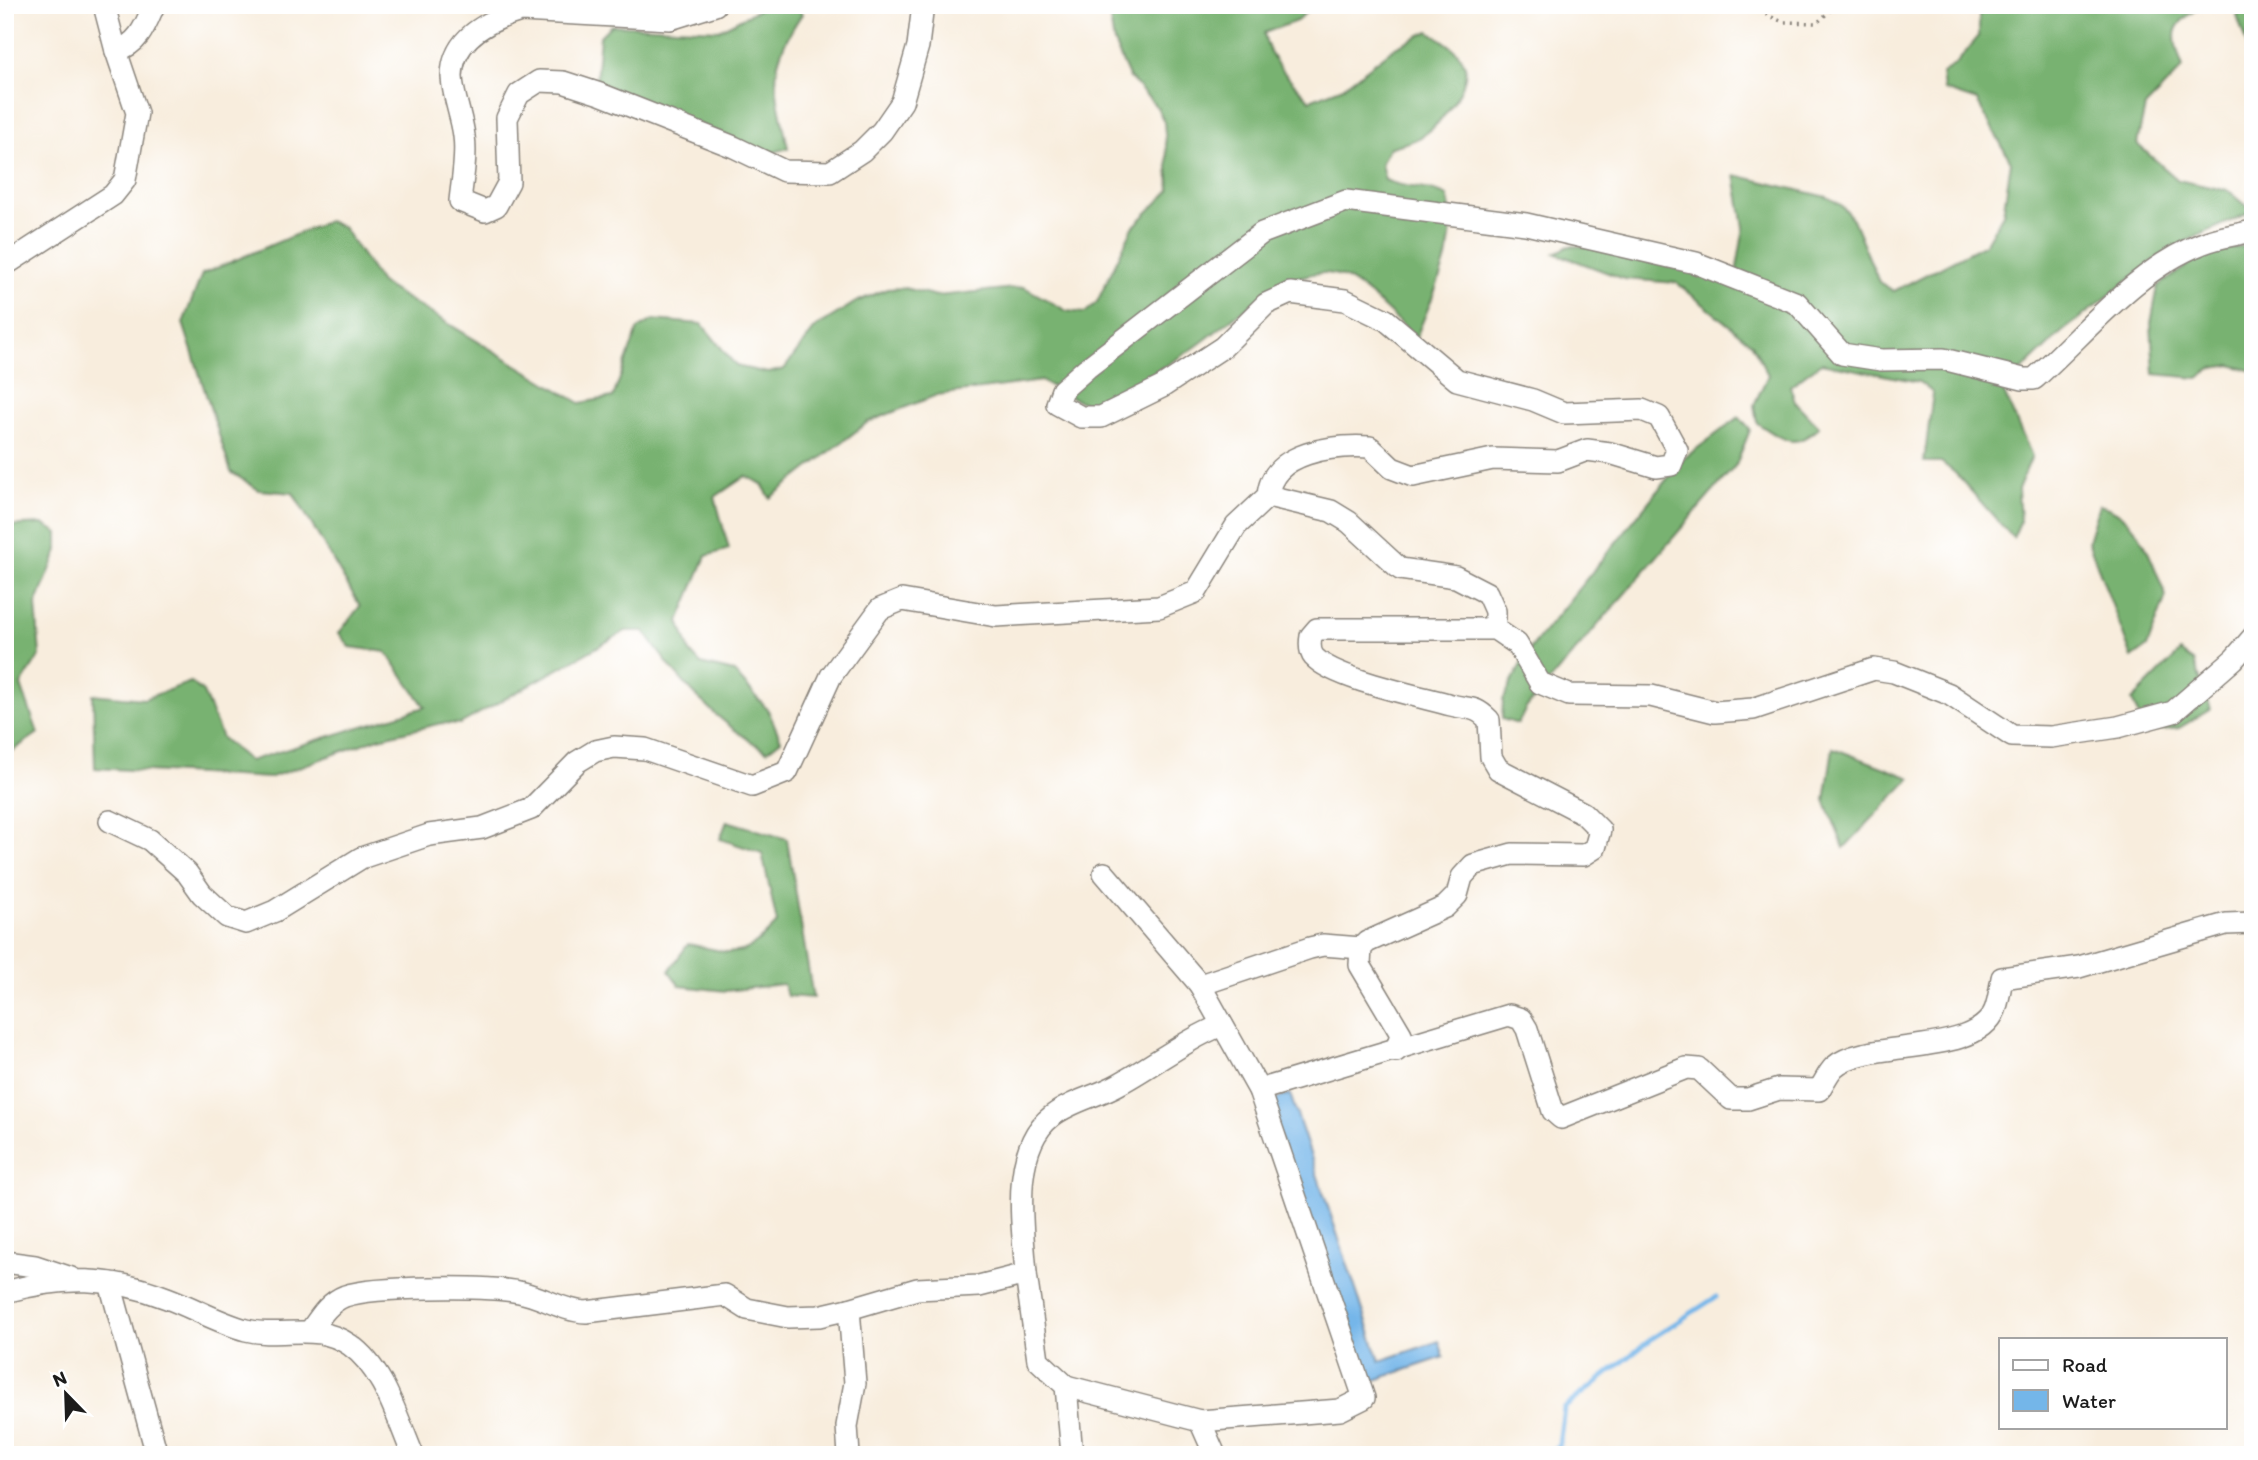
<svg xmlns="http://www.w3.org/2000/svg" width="2258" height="1460" font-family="Itim,sans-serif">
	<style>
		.forest { fill: #78b271; stroke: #4a6746; stroke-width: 2 }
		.water { fill: #74b6e9; stroke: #486982; stroke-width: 2 }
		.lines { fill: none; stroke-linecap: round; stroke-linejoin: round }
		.stream { stroke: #74b6e9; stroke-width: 5 }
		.street-casing { stroke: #8a847c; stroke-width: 24 }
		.path { stroke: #8a847c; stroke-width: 3.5; stroke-dasharray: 2 5; stroke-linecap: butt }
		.street { stroke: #fff; stroke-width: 21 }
	</style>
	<rect width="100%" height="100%" fill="#fff"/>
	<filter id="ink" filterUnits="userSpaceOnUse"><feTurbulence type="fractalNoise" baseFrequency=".0143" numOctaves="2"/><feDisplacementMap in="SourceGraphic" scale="14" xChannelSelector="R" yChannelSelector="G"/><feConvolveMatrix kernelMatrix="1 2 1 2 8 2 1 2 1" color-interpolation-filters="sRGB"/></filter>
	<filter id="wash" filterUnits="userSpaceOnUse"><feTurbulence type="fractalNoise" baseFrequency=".00686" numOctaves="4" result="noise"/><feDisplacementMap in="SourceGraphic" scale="28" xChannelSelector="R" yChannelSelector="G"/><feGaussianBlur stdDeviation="1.57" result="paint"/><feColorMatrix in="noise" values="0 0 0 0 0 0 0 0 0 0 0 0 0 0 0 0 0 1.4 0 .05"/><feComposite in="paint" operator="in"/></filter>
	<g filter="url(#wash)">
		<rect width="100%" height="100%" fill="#f8eddd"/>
		<g class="forest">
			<path d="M767,5H796L802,14C764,69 776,87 788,148L769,154L596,82L600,36L611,25L719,30Z"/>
			<path d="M1108,5H1314L1297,21L1264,33C1269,62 1290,79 1310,100L1343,87L1395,47L1429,31C1441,40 1458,48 1464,63C1473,84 1441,123 1424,135C1415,142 1400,144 1389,148L1381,164L1385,180C1406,190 1427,185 1447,196C1462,241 1432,296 1416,338C1396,320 1362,282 1337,275C1291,261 1229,324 1194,348C1164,368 1119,394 1085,404L1041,381L937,395L868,422L770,498L762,484L746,476L715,497L729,549L706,556L679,621L690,652L701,664L734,672L768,710L781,740L767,751C718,724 675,678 644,631H626L460,724L442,723L379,738L269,778L95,768L93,694L144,699L191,682L203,692L222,738L249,761L425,707L386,652L350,647L339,633L360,606L293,493L259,490L231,472L183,323L202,274L328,221L343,227L381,283L580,403L613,397L638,329L653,320L702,324L736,366L768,373L784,369L816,327L856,302L887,289L904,288L937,296L1024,287L1067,311L1085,313L1097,302L1133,227L1170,190L1164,122L1157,107L1129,77L1114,43Z"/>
			<path d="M1979,5H2203C2169,27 2171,32 2183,68L2145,107L2137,144L2178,180L2229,191L2253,211L2169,249L2062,332L2002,389L2032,456L2018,489L2020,522L2013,538L1955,473L1941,462H1924L1933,393L1919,382L1821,363L1790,386L1795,402L1819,427C1793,452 1783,439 1757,423L1754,405L1768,375L1752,344L1677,283L1624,279L1555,253L1569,246L1603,247L1735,279L1744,227L1735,175L1827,197L1841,205L1853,219L1879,282L1894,291L1985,244L2003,214L2011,162L1977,101L1944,90L1942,73L1956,64L1979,36Z"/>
			<path d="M2243,5H2253V62L2237,16Z"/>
			<path d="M2253,244V371L2231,365L2213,368L2198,378L2154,374L2151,323L2158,286L2203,255Z"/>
			<path d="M1739,417L1750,430L1736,465L1526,708L1518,724L1502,719L1503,700L1526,654L1683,459Z"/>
			<path d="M2099,505C2141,515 2151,560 2166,596L2147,647L2132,658L2088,541Z"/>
			<path d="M43,524L58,533V550L36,605L40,655L21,685L38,733L5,756V526Z"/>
			<path d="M2180,652L2194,662L2211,709L2179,728L2145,732L2132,700Z"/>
			<path d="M1833,748L1911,778L1844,848L1825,800Z"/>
			<path d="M727,821L787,839L813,998L787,996L783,984L726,991L680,986L669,971L688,944C739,954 740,962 777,923L762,853L720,839Z"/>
		</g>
		<path class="water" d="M1290,1094L1380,1361L1439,1341L1444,1357L1363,1384L1268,1102Z"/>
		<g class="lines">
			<path class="stream" d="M1548,1455L1559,1445L1564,1408L1654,1337L1716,1297"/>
		</g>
	</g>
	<g filter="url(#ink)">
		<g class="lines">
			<g class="street-casing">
				<g id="street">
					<path d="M104,5L116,51"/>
					<path d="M715,5L670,19L521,11C489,20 452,38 452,77C453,97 462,117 464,136C467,157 462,181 460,201L485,211L496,206L509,182L507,118L519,94L539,81L563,82L600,94L734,147L784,171L830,172L862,151L882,131L902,102L918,46L923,5"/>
					<path d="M5,265L113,195L125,180L137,113L116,51C139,44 145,26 154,5"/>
					<path d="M1268,496L1331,511L1349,522L1400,569L1456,577L1487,593L1495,611V629"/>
					<path d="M110,821L150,840L187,873L202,894L227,917L246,923L275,911L361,858L429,835L482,828L531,809L577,762L595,751L614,747L645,749L752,786L787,772L831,676L880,609L902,600L996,616L1159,607L1196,592L1236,526L1268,496C1271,451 1335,445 1370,447L1392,468L1413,476L1493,459L1558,461L1587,450L1610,453L1656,467L1671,465L1677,450L1659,417L1642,410L1564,413L1533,400L1457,380L1386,320L1345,300L1290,293L1266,304L1223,347L1162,387L1101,417H1081L1057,404L1062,390L1087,368L1262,233L1346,201L1526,224L1696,263L1797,303L1842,354L1881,360L1943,359L2023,379H2034C2085,334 2136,269 2201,244C2217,237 2236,235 2253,231"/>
					<path d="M1104,873L1200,985"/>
					<path d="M1396,1051L1401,1034L1360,965L1361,948L1367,942L1445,907L1457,895L1462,877L1473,865L1512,854L1584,855L1595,848L1600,830L1583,813L1498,769L1491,757L1489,720C1474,705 1470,710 1451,705C1419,696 1334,679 1314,657C1309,651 1310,642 1311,636L1317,629H1495L1517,644L1540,683L1569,695L1651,696L1715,712L1753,709L1874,669L1894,672L1949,694L2012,736L2051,737L2118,727L2173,712L2234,659L2253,637"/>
					<path d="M1259,1090L1509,1015L1521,1019L1527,1029L1553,1111L1561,1118L1686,1068L1699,1069L1731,1099H1748L1779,1089L1819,1090C1824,1083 1828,1073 1834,1067C1866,1038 1976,1058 1995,1010C1999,1000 2000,988 2002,978L2079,967L2226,924L2253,923"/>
					<path d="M5,1262L35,1266L71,1278"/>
					<path d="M1026,1274L1038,1360L1066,1386L1072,1455"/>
					<path d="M110,1283L157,1455"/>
					<path d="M5,1292C62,1276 111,1276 167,1298C194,1308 219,1323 246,1330C282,1339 316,1321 350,1345C384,1369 397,1418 413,1455"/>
					<path d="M311,1330C320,1317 329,1302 345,1296C374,1286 487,1286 519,1292C542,1296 562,1311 586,1312L725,1295L747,1309L788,1317L819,1316L849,1309"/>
					<path d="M1066,1386L1200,1421L1340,1410L1364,1398L1259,1090L1200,985L1310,948L1323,945L1361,948"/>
					<path d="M1200,1421L1215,1455"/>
					<path d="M849,1455L847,1426L855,1383L849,1309L917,1289L979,1286L1026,1274C1023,1228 1009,1149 1052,1116C1071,1101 1098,1096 1119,1084C1154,1065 1185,1040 1222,1025"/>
				</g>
			</g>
			<path class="path" d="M1732,5L1751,8L1783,22L1817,23L1836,5"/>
			<use href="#street" class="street"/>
		</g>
	</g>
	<rect width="2258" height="1460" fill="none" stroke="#fff" stroke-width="28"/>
	<rect x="1999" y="1338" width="228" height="91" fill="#ffffff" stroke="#a4a4a4" stroke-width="2"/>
	<rect x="2013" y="1360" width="35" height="10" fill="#ffffff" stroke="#a4a4a4" stroke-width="2"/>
	<text x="2062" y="1372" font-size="21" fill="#1c1c1c">Road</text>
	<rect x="2013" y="1390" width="35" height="21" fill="#74b6e9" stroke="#a4a4a4" stroke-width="2"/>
	<text x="2062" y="1408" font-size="21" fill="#1c1c1c">Water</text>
	<g transform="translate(66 1394) rotate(337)" stroke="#ffffff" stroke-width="5" paint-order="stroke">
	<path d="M0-5L12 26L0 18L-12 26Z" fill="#1c1c1c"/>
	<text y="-10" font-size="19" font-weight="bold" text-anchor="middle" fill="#1c1c1c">N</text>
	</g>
</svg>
